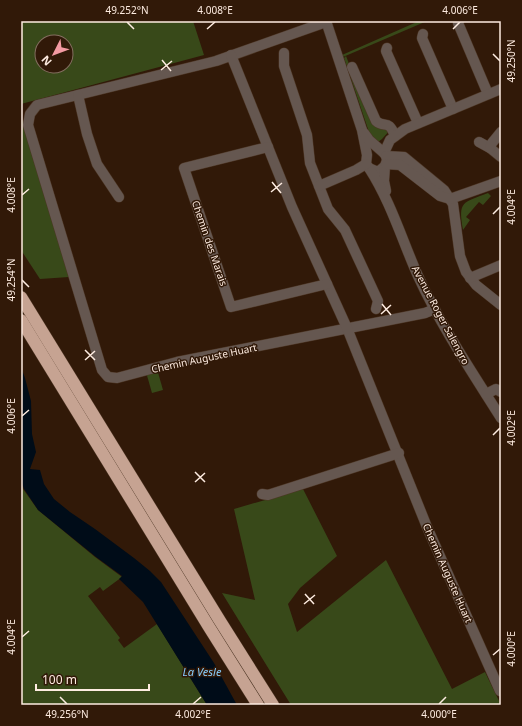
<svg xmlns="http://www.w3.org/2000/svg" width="522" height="726" font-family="'Noto Sans',sans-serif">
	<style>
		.green { fill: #384919; fill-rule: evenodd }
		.water { fill: #000c18 }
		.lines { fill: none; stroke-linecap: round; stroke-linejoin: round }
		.minor-casing { stroke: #4e3726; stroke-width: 11 }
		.highway-casing { stroke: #4e3726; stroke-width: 13 }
		.minor { stroke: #655750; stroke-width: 10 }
		.highway { stroke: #c6a392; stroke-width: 12 }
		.ticks { fill: none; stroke: #feece1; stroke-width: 1.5 }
		.labels { text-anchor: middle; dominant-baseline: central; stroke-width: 3; stroke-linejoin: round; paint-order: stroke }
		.street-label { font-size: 10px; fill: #feece1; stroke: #311908 }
		.water-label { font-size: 11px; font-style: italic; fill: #88cefd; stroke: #311908 }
		.neatline { fill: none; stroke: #feece1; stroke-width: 1.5 }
		.ticks-label { font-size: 10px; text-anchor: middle; fill: #feece1 }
	</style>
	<rect width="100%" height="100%" fill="#311908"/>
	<g class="green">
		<path d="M21,21H193L204,55L21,104ZM42,42H66V66H42Z"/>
		<path d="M419,21H427L343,57L342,55Z"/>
		<path d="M346,56L371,120L390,130L382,139L378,142L370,135L344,58Z"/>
		<path d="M21,116L69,277L40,279L21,250Z"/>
		<path d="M488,193L491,196L483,205L479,202L466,217L470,220L463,230C458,201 462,203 488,193Z"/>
		<path d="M157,369L163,390L152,393L146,372Z"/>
		<path d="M21,481L23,489L38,510L95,557L122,577L103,591L100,587L88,596L120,638L118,640L124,648L157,624L207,705H21Z"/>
		<path d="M303,489L337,556L300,588L288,604L297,632L386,560L452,689L485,672L501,705H291L222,593L255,600L234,509Z"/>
	</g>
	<path class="water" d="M21,367L25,378L31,401L32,434L36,452L30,469L40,470L44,484L54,499L70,512L95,529L134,558L150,571L161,582L214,663L237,705H207L143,602L119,579L122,576L96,557L38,510L24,489L21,481Z"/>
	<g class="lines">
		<g class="minor-casing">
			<g id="minor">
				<path d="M326,21L362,130L367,155L366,164L369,168L376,171H379L385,166"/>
				<path d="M459,21L458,23L488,94"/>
				<path d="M326,22L216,61L37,105L30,114L28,125L102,370L108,377L117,378L177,362L425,313L435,309"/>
				<path d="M423,34L422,38L453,109"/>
				<path d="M387,48L386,51L418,123"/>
				<path d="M284,53V66L307,135L310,163L328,209L345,230L378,301L376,309"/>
				<path d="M231,55L292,207L347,328L427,527L500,691"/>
				<path d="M352,67L376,121C385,129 388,118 395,136"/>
				<path d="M78,95L87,134L97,164L119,197"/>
				<path d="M364,133L369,140L384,153L386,156L387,160L385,166L384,181L386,191"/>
				<path d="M479,142L490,148L501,157"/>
				<path d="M268,147L184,168L231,307L327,284"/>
				<path d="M490,148L492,143L501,132"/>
				<path d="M384,153L390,140L405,129L501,89"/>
				<path d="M386,156L404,157L444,190L453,204L460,256L466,272L476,285L501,305"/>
				<path d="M386,164L400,165L440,196L450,199L501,181"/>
				<path d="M369,168C391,202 402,240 418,276C441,326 472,372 501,418"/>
				<path d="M319,186L356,170L366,164"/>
				<path d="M470,278L501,265"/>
				<path d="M486,394L496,389L501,392"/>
				<path d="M262,494L268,495L399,453"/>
			</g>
		</g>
		<g class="highway-casing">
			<g id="highway">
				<path d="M21,297L220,621L273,705"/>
				<path d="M21,320L209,627L258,705"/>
			</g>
		</g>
		<use href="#minor" class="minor"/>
		<use href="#highway" class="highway"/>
	</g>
	<path class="ticks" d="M127,22L134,29M207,29L215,22M453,29L460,22M493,54L500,61M162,60L171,71M161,70L172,61M272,182L281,193M271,192L282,183M22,195L29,189M493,214L500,207M22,280L29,287M382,304L391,315M381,314L391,305M85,350L95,360M85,360L95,351M22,416L29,410M493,435L500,428M195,472L205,482M195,482L205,473M305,594L314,604M304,604L315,595M22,637L29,631M493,655L500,649M60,697L67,704M193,704L201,697M439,704L446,697"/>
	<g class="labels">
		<g class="street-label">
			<text transform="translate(210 243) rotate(71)">Chemin des Marais</text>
			<text transform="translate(441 315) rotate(62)">Avenue Roger Salengro</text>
			<text transform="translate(204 358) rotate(-12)">Chemin Auguste Huart</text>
			<text transform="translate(448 573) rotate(66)">Chemin Auguste Huart</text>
		</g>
		<g class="water-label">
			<text x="202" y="671">La Vesle</text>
		</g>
	</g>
	<rect width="522" height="726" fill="none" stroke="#311908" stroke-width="44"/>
	<g transform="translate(54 54) rotate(228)"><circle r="19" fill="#311908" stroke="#836d5f"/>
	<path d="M0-3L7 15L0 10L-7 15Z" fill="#f49aa2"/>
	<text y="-6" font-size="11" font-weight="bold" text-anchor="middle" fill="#feece1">N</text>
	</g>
	<path d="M36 684v6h113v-6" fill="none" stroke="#feece1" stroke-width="2"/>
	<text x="42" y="684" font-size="12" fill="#feece1" stroke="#311908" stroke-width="3" paint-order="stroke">100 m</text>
	<rect x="22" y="22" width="478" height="682" class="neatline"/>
	<g class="ticks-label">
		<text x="127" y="14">49.252°N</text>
		<text x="215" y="14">4.008°E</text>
		<text x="460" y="14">4.006°E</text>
		<text transform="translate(511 61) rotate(-90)" y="4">49.250°N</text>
		<text transform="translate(11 195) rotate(-90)" y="4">4.008°E</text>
		<text transform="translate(511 207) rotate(-90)" y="4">4.004°E</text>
		<text transform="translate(11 280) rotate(-90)" y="4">49.254°N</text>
		<text transform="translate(11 416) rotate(-90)" y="4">4.006°E</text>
		<text transform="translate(511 428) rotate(-90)" y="4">4.002°E</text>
		<text transform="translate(11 637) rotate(-90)" y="4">4.004°E</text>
		<text transform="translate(511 649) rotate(-90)" y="4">4.000°E</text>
		<text x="67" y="718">49.256°N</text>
		<text x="193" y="718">4.002°E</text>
		<text x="439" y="718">4.000°E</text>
	</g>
</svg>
